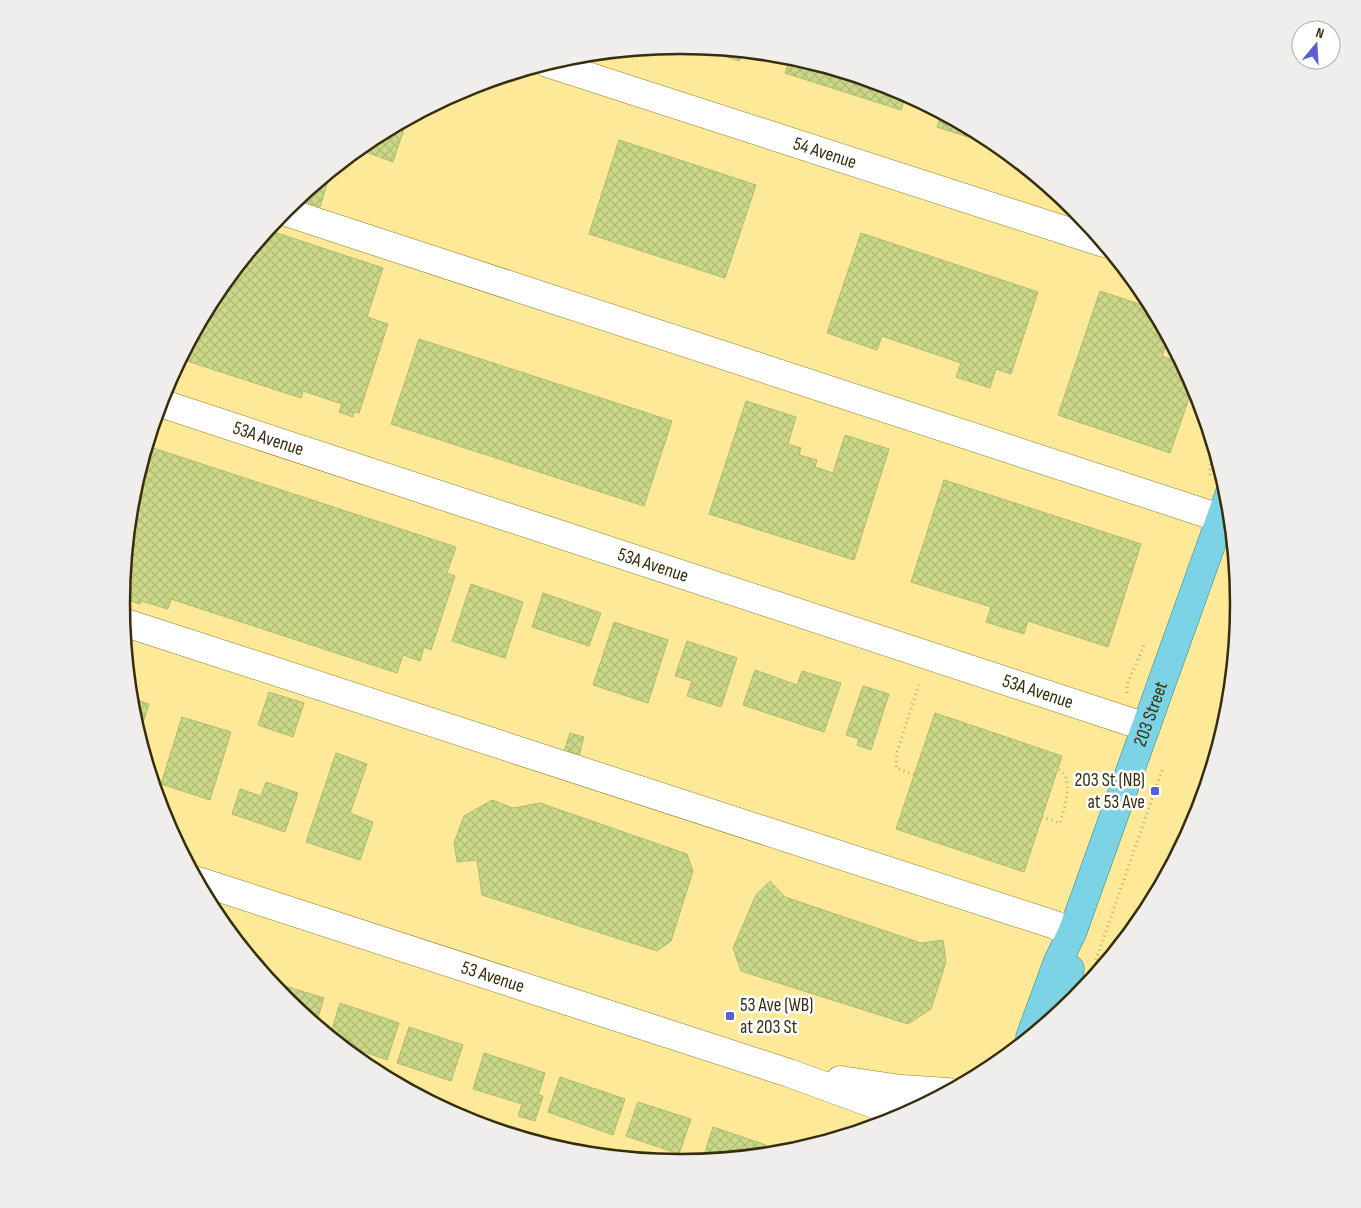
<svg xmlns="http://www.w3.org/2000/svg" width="1361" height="1208" font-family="'Sofia Sans Condensed',sans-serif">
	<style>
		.building { fill: url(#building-cross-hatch); stroke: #afbc6e }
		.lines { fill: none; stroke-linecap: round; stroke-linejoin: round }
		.minor-casing { stroke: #8f7c2a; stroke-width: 29 }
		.major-casing { stroke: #2a868e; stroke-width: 29 }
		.path { stroke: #beae6c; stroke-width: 3; stroke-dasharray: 1 4; stroke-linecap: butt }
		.minor { stroke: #fff; stroke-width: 28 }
		.major { stroke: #7cd3e5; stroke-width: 28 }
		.poi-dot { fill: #595fd6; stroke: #fff; stroke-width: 2 }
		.labels { text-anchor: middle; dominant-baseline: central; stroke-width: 5; stroke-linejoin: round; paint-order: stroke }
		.street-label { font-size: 19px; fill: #362e0c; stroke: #fff }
		.poi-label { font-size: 19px; fill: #362e0c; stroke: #fff; text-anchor: end }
		.rim { fill: none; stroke: #362e0c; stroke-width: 2.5 }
	</style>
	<defs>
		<pattern id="building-cross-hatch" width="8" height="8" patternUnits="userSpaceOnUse" patternTransform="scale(1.25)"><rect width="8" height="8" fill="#cbd889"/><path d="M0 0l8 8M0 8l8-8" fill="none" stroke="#afba75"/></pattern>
	</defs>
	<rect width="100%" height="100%" fill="#fde998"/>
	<g class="building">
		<path d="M717,49L742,51L739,61L716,53Z"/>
		<path d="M791,56L895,88L906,94L901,110L785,73Z"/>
		<path d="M942,113L991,139L1002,148L937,127Z"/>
		<path d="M395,126L404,129L393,162L366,152L370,139Z"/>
		<path d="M619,140L756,185L725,278L589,234Z"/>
		<path d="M328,173L330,174L320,207L297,199Z"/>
		<path d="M268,230L383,268L367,317L388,324L359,413L354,412L353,417L339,412L342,404L303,391L301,398L181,359L216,293Z"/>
		<path d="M861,233L1038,292L1011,374L996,369L990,388L956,377L961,363L882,336L877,350L827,333Z"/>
		<path d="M1100,291L1154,309L1169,337L1162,356L1182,363L1194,384L1170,453L1058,415Z"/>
		<path d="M419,339L672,421L644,506L391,424Z"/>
		<path d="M746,401L796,417L788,444L801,448L799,455L817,460L815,467L833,473L845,435L889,449L854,560L709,514Z"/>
		<path d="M147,446L456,547L447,573L455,576L431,650L424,647L420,661L403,655L397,673L171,599L168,609L141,601L140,604L122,598L132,495Z"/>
		<path d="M944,480L1141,544L1108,647L1028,621L1024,634L986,622L991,607L911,582Z"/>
		<path d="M471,584L523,602L505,658L452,641Z"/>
		<path d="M543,593L601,613L589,646L532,627Z"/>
		<path d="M614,622L668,640L648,703L593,685Z"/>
		<path d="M687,641L737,658L721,707L687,696L692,681L675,676Z"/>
		<path d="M755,670L797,685L802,671L841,683L824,732L743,705Z"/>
		<path d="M863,686L889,694L871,750L857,745L859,739L846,735Z"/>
		<path d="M269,692L304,703L293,737L258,725Z"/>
		<path d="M131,698L149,704L139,736L132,713Z"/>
		<path d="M935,713L1062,756L1024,872L896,829Z"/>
		<path d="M182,717L231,732L210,800L161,784Z"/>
		<path d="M570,733L584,737L579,756L564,751Z"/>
		<path d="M336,753L367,764L350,813L373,822L360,860L306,842Z"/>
		<path d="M266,782L298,793L285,832L232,814L240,789L261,796Z"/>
		<path d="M492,800L513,808L540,803L687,854L693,871L671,941L657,951L482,895L477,860L457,862L454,843L464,816Z"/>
		<path d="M770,881L785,897L921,943L943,940L946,962L931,1009L908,1024L741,971L733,948L756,895Z"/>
		<path d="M272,982L324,998L316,1024L285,999Z"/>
		<path d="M340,1003L399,1023L387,1060L339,1043L330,1036Z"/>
		<path d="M409,1027L463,1045L451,1081L397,1063Z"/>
		<path d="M484,1053L545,1073L538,1095L543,1096L535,1121L518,1116L522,1104L473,1089Z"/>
		<path d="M560,1077L625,1099L613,1135L548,1112Z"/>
		<path d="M638,1102L691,1119L679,1154L626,1136Z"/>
		<path d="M713,1127L766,1145L764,1150L773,1154L702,1161Z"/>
	</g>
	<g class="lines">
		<g class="minor-casing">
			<g id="minor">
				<path id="s1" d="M547,63L1104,243"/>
				<path d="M283,211L1220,518"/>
				<path id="s2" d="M160,403L1146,727"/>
				<path d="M123,622L1055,925L1072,933"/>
				<path id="s3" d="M198,881L789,1073L904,1115"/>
				<path d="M840,1080L901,1089L948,1092"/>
			</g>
		</g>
		<g class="major-casing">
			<g id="major">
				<path d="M1061,1012L1070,969"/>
				<path id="s4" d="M1030,1037L1058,961L1072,933L1229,495"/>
			</g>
		</g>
		<g class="path">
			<path d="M1210,475L1211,452L1213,444"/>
			<path d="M1127,693V685L1144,645"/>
			<path d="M914,774L896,768L897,752L920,681"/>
			<path d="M1042,817L1060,823C1064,810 1075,776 1058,769"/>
			<path d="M1096,960L1162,770"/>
		</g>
		<use href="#minor" class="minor"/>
		<use href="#major" class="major"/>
	</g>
	<g class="poi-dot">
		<rect x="1150" y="786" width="10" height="10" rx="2.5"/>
		<rect x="725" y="1011" width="10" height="10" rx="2.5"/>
	</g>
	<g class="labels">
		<g class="street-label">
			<text stroke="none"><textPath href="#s1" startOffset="292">54 Avenue</textPath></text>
			<text stroke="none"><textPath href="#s2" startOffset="114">53A Avenue</textPath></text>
			<text stroke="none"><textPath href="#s2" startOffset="519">53A Avenue</textPath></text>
			<text stroke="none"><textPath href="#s2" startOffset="924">53A Avenue</textPath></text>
			<text stroke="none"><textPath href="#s4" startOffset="345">203 Street</textPath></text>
			<text stroke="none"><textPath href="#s3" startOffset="310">53 Avenue</textPath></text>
		</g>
		<g class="poi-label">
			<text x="1145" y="780">203 St (NB)<tspan x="1145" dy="22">at 53 Ave</tspan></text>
			<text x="740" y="1005" text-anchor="start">53 Ave (WB)<tspan x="740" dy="22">at 203 St</tspan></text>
		</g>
	</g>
	<path d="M0 0H1361V1208H0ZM130 604a550 550 0 1 1 1100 0a550 550 0 1 1-1100 0Z" fill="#efeeec" fill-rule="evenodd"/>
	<path class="rim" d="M130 604a550 550 0 1 1 1100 0a550 550 0 1 1-1100 0Z"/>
	<g transform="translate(1316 45) rotate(18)"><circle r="24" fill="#ffffff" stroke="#afab9e"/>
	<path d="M0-4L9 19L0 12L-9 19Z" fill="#595fd6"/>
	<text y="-8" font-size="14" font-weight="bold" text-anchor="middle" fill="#362e0c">N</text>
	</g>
</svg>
